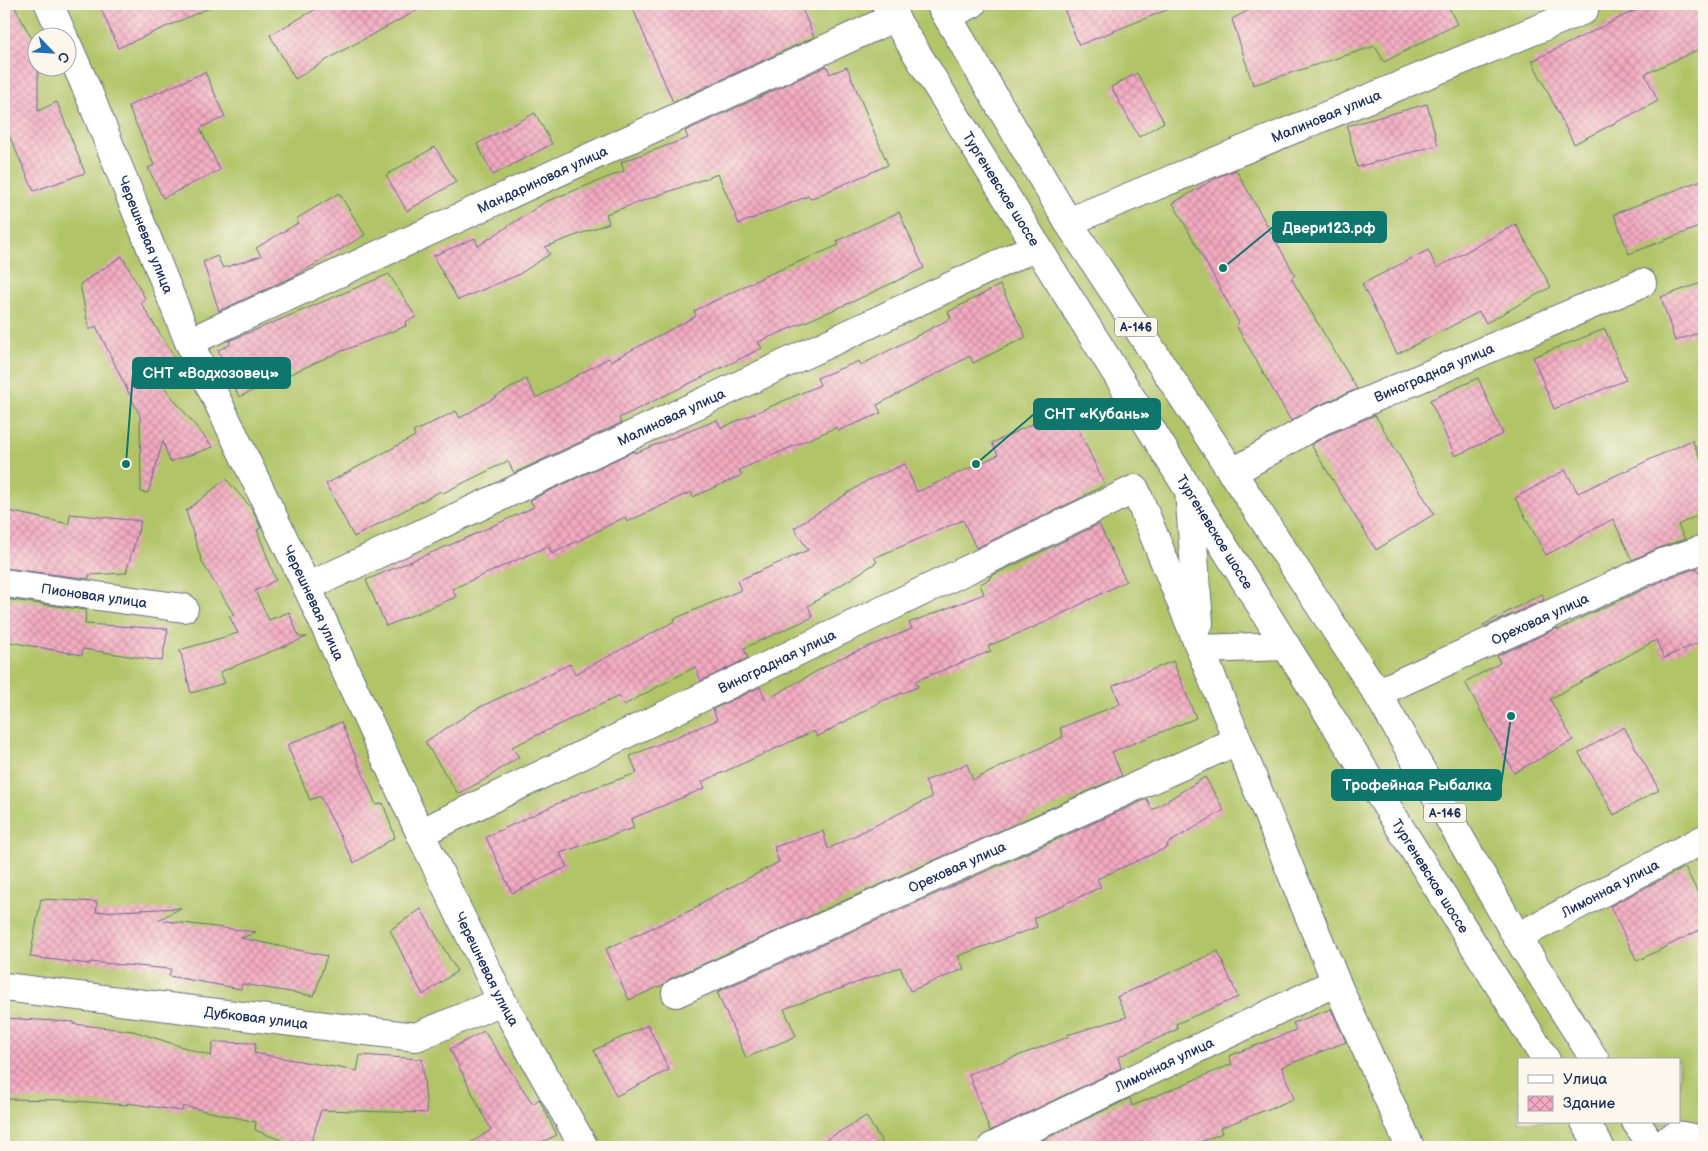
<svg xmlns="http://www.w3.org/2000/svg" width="1708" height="1151" font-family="'Balsamiq Sans',sans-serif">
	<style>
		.garden { fill: #b2c468; stroke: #667a63; fill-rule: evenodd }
		.building { fill: url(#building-cross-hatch) }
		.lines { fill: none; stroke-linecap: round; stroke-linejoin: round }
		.street-casing { stroke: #666c80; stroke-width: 30 }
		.highway-casing { stroke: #666c80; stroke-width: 30 }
		.street { stroke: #fff; stroke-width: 28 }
		.highway { stroke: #fff; stroke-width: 28 }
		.labels { text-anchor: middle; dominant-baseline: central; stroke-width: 5; stroke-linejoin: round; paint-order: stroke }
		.shield { fill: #fbf7ec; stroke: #5e6b89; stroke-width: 1 }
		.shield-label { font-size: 12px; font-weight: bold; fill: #1b2f5e }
		.street-label { font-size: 14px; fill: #1b2f5e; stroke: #fbf7ec }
		.leader { fill: none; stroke: #0f766e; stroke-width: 2 }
		.callout-dot { fill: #0f766e; stroke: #fbf7ec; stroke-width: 2 }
		.callout { fill: #0f766e; stroke: #0f766e; stroke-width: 2 }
		.callout-label { font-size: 15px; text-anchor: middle; font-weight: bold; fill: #fff }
	</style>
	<defs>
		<pattern id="building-cross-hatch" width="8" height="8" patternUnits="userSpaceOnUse" patternTransform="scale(1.25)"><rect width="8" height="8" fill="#f4aac1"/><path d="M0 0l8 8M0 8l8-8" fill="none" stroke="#c58ba0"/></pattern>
	</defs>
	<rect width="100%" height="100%" fill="#fbf7ec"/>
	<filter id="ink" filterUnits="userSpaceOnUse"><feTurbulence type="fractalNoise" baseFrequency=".02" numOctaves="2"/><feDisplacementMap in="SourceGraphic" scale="10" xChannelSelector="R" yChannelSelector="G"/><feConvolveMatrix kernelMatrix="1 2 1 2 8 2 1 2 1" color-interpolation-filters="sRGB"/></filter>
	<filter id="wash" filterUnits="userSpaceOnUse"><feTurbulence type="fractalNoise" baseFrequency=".0096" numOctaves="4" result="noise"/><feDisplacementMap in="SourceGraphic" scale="20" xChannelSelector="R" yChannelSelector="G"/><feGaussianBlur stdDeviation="1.12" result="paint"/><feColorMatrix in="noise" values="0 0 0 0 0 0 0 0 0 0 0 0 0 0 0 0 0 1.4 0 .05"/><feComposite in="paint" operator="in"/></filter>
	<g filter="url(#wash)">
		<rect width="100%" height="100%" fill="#f1debf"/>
		<path class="garden" d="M4,4H1704V1147H4ZM38,38H68V68H38ZM1519,1060H1679V1122H1519Z"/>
		<g id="blocks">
			<g class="building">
				<path d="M4,4H13L38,50V111L57,102L85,173L34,191L4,124Z"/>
				<path d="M99,4H218L118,48Z"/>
				<path d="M325,4H429L340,52L295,79L270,35Z"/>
				<path d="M631,4H800L814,37L673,102Z"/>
				<path d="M1062,4H1179V5L1079,45Z"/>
				<path d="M1269,4H1447L1457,24L1384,62L1375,46L1253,85L1232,19L1249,10Z"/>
				<path d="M1648,4H1704V47L1645,74L1658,101L1574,144L1532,61Z"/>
				<path d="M827,66L830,74L847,67L888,165L810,199L808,196L739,224L718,174L606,214L609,223L545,247L550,254L518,275L458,300L433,256L475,238L478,246L545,202L624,171L621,162L688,138L685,131Z"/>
				<path d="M205,72L225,117L200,128L220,170L163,198L148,168L154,165L128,106Z"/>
				<path d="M1137,73L1164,122L1139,137L1111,87Z"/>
				<path d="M1427,104L1438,145L1357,167L1347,126Z"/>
				<path d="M535,113L552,144L493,175L477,144Z"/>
				<path d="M435,147L456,182L407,211L386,175Z"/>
				<path d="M1236,170L1295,275L1291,278L1357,389L1315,407L1291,421L1236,325L1239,323L1173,203L1220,176Z"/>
				<path d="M1704,179V225L1629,254L1614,214Z"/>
				<path d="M339,193L365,235L295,276L219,311L203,262L217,256L223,268L261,256L256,248L298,223L296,219Z"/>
				<path d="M899,212L924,268L852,302L758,342L762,348L619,418L621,423L514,473L508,461L443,493L441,491L354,537L326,484L415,436L413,432L456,411L460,418L526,379L536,398L609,358L611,361L696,316L694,311L765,276L839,245L837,241Z"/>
				<path d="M1516,224L1551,287L1486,323L1479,312L1397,354L1362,284L1428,250L1437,268Z"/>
				<path d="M122,256L146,300L141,303L180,366L158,380L213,447L170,462L163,441L148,493L141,492L140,416L96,326L89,330L80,284Z"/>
				<path d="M389,274L416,317L405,322L406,326L337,353L239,397L218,350L230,345L229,341Z"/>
				<path d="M1704,282V331L1675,341L1661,297Z"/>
				<path d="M1000,285L1026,337L973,363L970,356L877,405L881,413L838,431L837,427L739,470L742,475L693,497L691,492L627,522L625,517L552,554L548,546L452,589L456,597L386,626L366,580L464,539L534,507L530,500L634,451L635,453L717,420L721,428L820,385L817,378L859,361L861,365L951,318L948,312Z"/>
				<path d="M1605,329L1626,380L1554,409L1533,357Z"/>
				<path d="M1478,378L1503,434L1455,456L1430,400Z"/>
				<path d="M1068,407L1105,485L1085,495V496L976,548L963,520L874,558L877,562L808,606L813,617L744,648L748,658L701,681L695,667L624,705L619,696L512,747L519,757L482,781L458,794L425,742L476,709L570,664L575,674L675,621L674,619L741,590L737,581L808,550L794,528L868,480L905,464L917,492L998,455L992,443Z"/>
				<path d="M1375,415L1434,514L1376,550L1311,445L1328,435Z"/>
				<path d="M1692,440L1704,466V512L1678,525L1685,539L1659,548L1632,560L1613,519L1546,555L1515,498L1565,470L1578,493Z"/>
				<path d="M226,479L253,510L261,528L257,530L276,580L255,591L269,620L289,612L299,637H307L220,672L225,683L191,693L180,650L238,633L229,616L234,615L202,562L186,511Z"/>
				<path d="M4,510L69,524L70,514L141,521L126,573L89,575V579L4,568Z"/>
				<path d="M1099,524L1126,581L1044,623L988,646L991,651L915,681L918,687L882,701L817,737L814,731L702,782L705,788L631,819L634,828L560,853L567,867L512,893L486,837L582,792L637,773L630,756L717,720L713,709L760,687L766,700L838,659L912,629L909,623L984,594L980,584L990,579L989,577Z"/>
				<path d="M1697,568L1704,583V640L1664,658L1656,640L1550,699L1573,740L1514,773L1465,682L1500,663L1497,656L1557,628L1558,630L1583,617L1671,577Z"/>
				<path d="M1542,594L1544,600L1484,627L1483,625Z"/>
				<path d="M4,599L86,610L85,624L168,629L162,661L83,649L82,655L4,641Z"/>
				<path d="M1173,661L1196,718L1112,752L1122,776L670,979L663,985L629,1000L606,949L700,906L699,904L779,862L774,847L823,831L828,849L932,797L925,781L967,764L973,780L1063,737L1060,728L1120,704L1113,686Z"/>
				<path d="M341,722L376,805L383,803L395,837L354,863L320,796L310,800L287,745Z"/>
				<path d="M1624,727L1659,790L1614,815L1579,753Z"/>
				<path d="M1205,777L1224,810L1167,844L1168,847L1097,879L1101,887L1034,918L1037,927L958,956L964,969L910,991L900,967L784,1009L796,1036L746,1058L717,992L1147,799L1152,810Z"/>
				<path d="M1685,867L1704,905V928L1637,961L1610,906Z"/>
				<path d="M41,899L97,902L96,912L181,908L158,920L256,932L241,938L327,956L314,996L242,984L241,989L169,976L171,969L90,962V964L30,957Z"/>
				<path d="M421,909L457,971L423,995L390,930Z"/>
				<path d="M1218,951L1238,997L1176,1024L1178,1029L1118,1057L1121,1068L990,1131L969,1074L1068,1037L1067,1035L1127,1017L1117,997Z"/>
				<path d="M1331,1009L1346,1042L1282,1067L1294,1099L1220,1128L1222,1133L1189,1147H1028L1130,1098L1132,1106L1232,1064L1229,1056L1296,1030L1293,1023Z"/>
				<path d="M4,1018L74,1022V1024L133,1031L211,1056L213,1042L256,1043L254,1053L357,1071L360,1055L422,1059L427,1113L321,1110L310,1147H298L255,1130L256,1122L183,1106L182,1111L127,1103V1105L62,1100L4,1099Z"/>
				<path d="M648,1025L669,1070L616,1096L594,1050Z"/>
				<path d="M484,1031L533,1104L539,1099L557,1135L531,1147H464L491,1130L450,1049Z"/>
				<path d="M866,1116L885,1147H814Z"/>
			</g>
		</g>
	</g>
	<g filter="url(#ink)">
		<use href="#blocks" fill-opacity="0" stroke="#666c80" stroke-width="1"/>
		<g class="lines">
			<g class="street-casing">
				<g id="street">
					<path d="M49,4L64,38"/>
					<path d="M947,16L972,4"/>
					<path id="s1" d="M68,46L89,94L189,342L307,587L420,833L502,1001L584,1147"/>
					<path id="s2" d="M1068,222L1584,10"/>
					<path id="s3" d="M189,342L895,17"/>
					<path id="s4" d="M1232,473L1321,421L1642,283"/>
					<path d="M1189,490L1199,623"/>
					<path id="s5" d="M4,583L184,608"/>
					<path id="s6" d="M307,587L1037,246"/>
					<path d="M1201,649L1286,646"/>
					<path id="s7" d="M1377,693L1665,562L1704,549"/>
					<path id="s8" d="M420,833L1135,489L1336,982L1410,1147"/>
					<path id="s9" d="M1517,937L1704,839"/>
					<path id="s10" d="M4,987L416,1037L502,1001"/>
					<path id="s11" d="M676,993L1237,741"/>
					<path id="s12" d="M992,1147L1336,982"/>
					<path d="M1656,1147L1677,1135L1704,1140"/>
				</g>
			</g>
			<g class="highway-casing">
				<g id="highway">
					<path id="s13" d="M886,4L1286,646L1546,1060"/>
					<path d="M940,4L1068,222L1377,693L1517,937L1595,1060"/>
					<path d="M1585,1122L1600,1147"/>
					<path d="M1636,1122L1653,1147"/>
				</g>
			</g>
			<use href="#street" class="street"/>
			<use href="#highway" class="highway"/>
		</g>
	</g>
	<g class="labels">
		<g class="shield">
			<rect x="1115" y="317.5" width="42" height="19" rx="4"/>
			<rect x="1424" y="803.5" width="42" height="19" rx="4"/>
		</g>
		<g class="shield-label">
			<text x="1136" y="327">А-146</text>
			<text x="1445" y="813">А-146</text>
		</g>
		<g class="street-label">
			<text stroke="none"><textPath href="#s2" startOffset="279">Малиновая улица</textPath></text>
			<text stroke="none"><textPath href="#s3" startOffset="389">Мандариновая улица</textPath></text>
			<text stroke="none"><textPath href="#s13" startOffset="218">Тургеневское шоссе</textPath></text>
			<text stroke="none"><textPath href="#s1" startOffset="204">Черешневая улица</textPath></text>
			<text stroke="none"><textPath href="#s4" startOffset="226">Виноградная улица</textPath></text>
			<text stroke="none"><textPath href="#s6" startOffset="402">Малиновая улица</textPath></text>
			<text stroke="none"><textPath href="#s13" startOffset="622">Тургеневское шоссе</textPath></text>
			<text stroke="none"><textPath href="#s5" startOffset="91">Пионовая улица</textPath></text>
			<text stroke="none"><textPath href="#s1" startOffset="609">Черешневая улица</textPath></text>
			<text stroke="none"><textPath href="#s7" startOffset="179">Ореховая улица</textPath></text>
			<text stroke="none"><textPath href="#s8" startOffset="396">Виноградная улица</textPath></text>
			<text stroke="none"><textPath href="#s11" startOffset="308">Ореховая улица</textPath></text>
			<text stroke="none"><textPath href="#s13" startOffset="1028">Тургеневское шоссе</textPath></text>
			<text stroke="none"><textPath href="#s9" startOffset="105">Лимонная улица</textPath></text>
			<text stroke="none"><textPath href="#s1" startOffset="1014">Черешневая улица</textPath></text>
			<text stroke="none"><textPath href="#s10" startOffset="254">Дубковая улица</textPath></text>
			<text stroke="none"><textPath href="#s12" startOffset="191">Лимонная улица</textPath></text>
		</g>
	</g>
	<path class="leader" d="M1223 268L1273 227M126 464L133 373M976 464L1034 414M1511 716L1501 785"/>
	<g class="callout-dot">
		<circle cx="1223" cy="268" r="5"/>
		<circle cx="126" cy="464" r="5"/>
		<circle cx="976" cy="464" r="5"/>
		<circle cx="1511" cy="716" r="5"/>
	</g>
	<g class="callout">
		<rect x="1273" y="212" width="113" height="30" rx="5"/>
		<rect x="133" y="358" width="157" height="30" rx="5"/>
		<rect x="1034" y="399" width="126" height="30" rx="5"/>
		<rect x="1332" y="770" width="169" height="30" rx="5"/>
	</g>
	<g class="callout-label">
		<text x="1329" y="233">Двери123.рф</text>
		<text x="211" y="378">СНТ «Водхозовец»</text>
		<text x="1097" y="419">СНТ «Кубань»</text>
		<text x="1417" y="790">Трофейная Рыбалка</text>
	</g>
	<rect width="1708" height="1151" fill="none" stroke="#fbf7ec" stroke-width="20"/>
	<rect x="1518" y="1058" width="162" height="65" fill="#fbf7ec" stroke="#a1a7b3"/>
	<rect x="1528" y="1075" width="25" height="8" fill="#ffffff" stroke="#a1a7b3"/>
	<text x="1563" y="1084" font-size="15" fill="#1b2f5e">Улица</text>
	<rect x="1528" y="1096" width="25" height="15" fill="url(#building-cross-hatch)" stroke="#a1a7b3"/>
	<text x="1563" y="1108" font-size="15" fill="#1b2f5e">Здание</text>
	<g transform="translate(52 52) rotate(115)"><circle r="24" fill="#fbf7ec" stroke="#a1a7b3"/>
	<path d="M0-4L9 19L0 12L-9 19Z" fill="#1f6fb2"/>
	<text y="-8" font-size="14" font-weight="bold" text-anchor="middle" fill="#1b2f5e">С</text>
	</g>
</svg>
